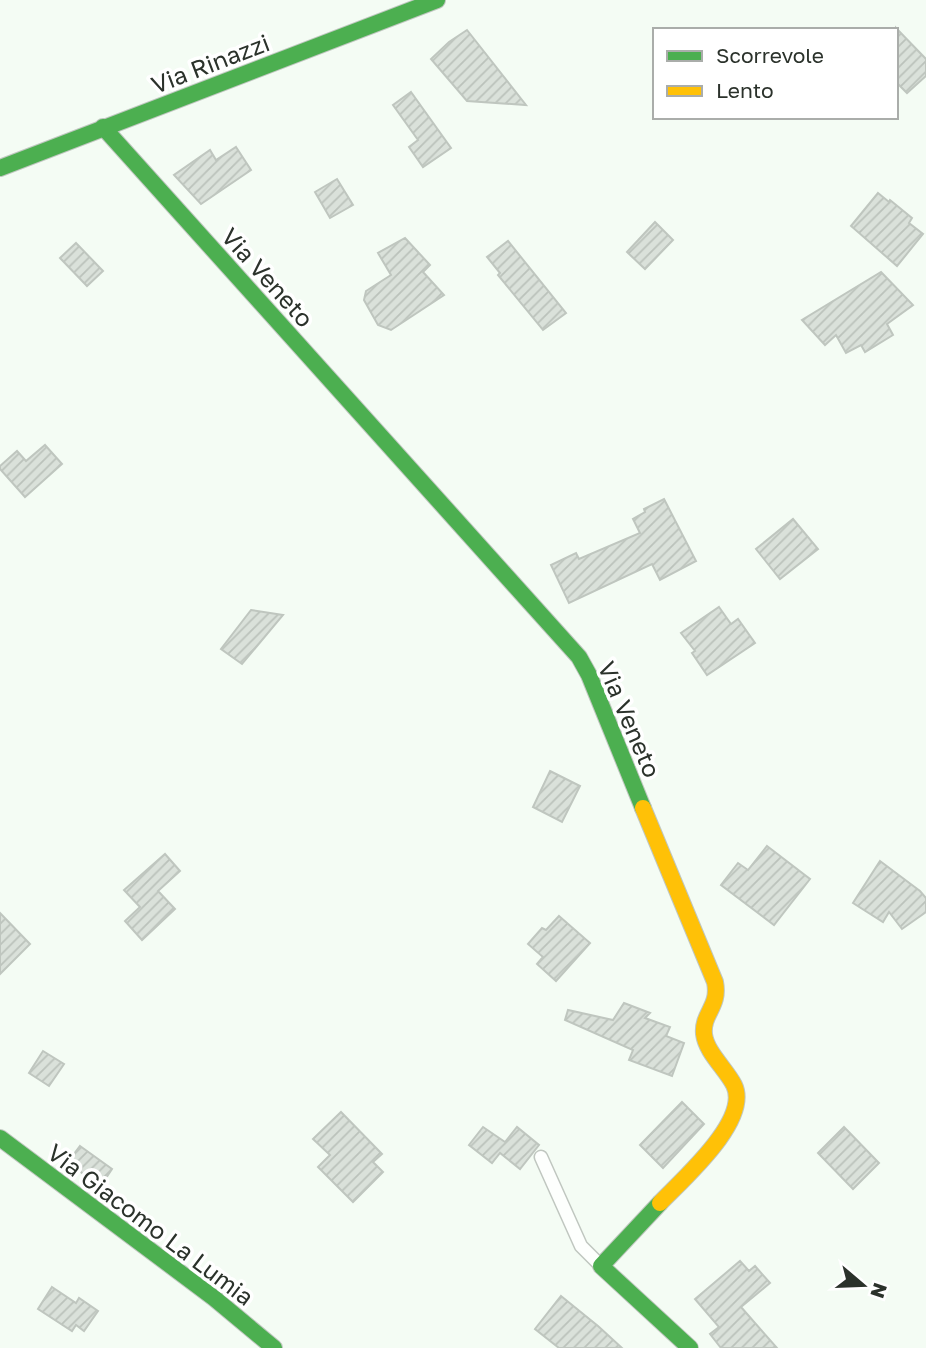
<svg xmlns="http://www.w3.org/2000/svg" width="926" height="1348" font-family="'Golos Text',sans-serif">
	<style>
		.building { fill: url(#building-hatch); stroke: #bfc6bf; stroke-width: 2 }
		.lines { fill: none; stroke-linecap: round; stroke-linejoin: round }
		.lane-casing { stroke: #c0c7c0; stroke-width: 15 }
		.fast-casing { stroke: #c0c7c0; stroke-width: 18 }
		.slow-casing { stroke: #c0c7c0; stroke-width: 18 }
		.lane { stroke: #fdfffd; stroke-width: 12 }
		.fast { stroke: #4caf50; stroke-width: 16 }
		.slow { stroke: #ffc107; stroke-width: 16 }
		.labels { text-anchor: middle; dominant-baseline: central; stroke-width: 7; stroke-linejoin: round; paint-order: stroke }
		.street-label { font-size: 24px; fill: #2b322b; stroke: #fff }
	</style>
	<defs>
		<pattern id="building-hatch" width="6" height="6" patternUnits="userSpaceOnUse" patternTransform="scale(1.75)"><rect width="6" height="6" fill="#dae1da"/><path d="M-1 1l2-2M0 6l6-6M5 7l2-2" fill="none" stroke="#bbc2bb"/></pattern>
	</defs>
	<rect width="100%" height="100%" fill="#f4fcf4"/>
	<g class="building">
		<path d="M896,28L926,59V76L907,93L896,82Z"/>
		<path d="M467,30L526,105L467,101L431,59L449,42Z"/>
		<path d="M411,92L451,148L423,167L409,147L418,140L393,105Z"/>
		<path d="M236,147L251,170L201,204L174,175L210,150L216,160Z"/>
		<path d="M337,179L353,205L330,218L315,192Z"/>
		<path d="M878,193L889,202L890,200L912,218L909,223L923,234L897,266L851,226Z"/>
		<path d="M655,222L673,240L645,269L627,252Z"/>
		<path d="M405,238L430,265L423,272L444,295L391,330L378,325L364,300L366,291L391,275L378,253Z"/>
		<path d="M508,241L566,313L543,330L498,275L500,273L487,257Z"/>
		<path d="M76,243L103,271L87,286L60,258Z"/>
		<path d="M881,272L913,305L887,324L893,335L865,352L861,345L846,353L836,335L825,345L802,320Z"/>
		<path d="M45,445L62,464L25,497L0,469V466L17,451L26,461Z"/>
		<path d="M664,499L696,561L660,580L652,564L569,603L551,565L576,553L579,559L640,533L633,519L645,512L644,509Z"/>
		<path d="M793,519L818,549L780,579L756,549Z"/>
		<path d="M719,607L731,624L738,619L755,643L707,675L692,653L695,651L681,633Z"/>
		<path d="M251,610L283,615L242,664L221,649Z"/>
		<path d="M550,771L580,786L562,822L533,807Z"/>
		<path d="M767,846L810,879L774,925L721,885L738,863L748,870Z"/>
		<path d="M165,854L180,871L158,891L175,909L142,940L125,921L140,907L124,890Z"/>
		<path d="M880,861L920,891L926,898V912L902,929L889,912L883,922L853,903Z"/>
		<path d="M0,913L30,944L0,974Z"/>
		<path d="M559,916L590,943L556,981L537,964L543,957L528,944L542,928L546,930Z"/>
		<path d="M624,1003L650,1013L645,1018L670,1027L666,1036L684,1043L672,1076L629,1060L633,1050L565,1020L568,1010L613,1020Z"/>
		<path d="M43,1051L64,1064L49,1086L29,1073Z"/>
		<path d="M682,1102L704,1124L663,1168L640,1145Z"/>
		<path d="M341,1112L382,1154L373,1162L383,1172L353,1202L318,1167L330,1155L313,1139Z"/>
		<path d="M483,1127L505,1142L517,1127L539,1145L520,1169L500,1153L492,1163L469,1145Z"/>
		<path d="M844,1127L879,1163L853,1189L818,1153Z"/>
		<path d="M80,1146L112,1169L100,1187L68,1162Z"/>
		<path d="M740,1261L749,1271L755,1266L770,1283L741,1307L777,1348H721L710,1334L719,1327L695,1299Z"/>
		<path d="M52,1287L76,1303L79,1298L98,1311L84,1331L76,1325L72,1331L38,1309Z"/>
		<path d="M561,1296L598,1326L622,1348H559L535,1329Z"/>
	</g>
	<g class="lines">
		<g class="lane-casing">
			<path id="lane" d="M541,1157L581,1246L598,1263"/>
		</g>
		<g class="fast-casing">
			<g id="fast">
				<path d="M103,127L579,657L589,675L643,808"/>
				<path d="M0,168L437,0"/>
				<path d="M0,1138L214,1298L274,1348"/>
				<path d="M660,1203L601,1266L690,1348"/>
			</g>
		</g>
		<g class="slow-casing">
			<path id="slow" d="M643,808L715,982C720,1007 702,1013 704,1034C706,1052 726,1069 734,1085C751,1120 683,1179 660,1203"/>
		</g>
		<use href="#lane" class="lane"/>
		<use href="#fast" class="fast"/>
		<use href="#slow" class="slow"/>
	</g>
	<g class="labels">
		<g class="street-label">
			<text transform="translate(210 63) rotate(-21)">Via Rinazzi</text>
			<text transform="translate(268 277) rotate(48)">Via Veneto</text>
			<text transform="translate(630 719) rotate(67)">Via Veneto</text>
			<text transform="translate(151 1224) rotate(37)">Via Giacomo La Lumia</text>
		</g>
	</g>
	<rect x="653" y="28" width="245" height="91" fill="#ffffff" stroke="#aaadaa" stroke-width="2"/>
	<rect x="667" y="51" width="35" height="10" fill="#4caf50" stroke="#aaadaa" stroke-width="2"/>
	<text x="716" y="63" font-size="21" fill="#2b322b">Scorrevole</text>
	<rect x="667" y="86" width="35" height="10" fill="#ffc107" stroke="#aaadaa" stroke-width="2"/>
	<text x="716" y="98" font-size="21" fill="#2b322b">Lento</text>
	<g transform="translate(863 1285) rotate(109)" stroke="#ffffff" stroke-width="5" paint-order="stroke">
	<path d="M0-5L12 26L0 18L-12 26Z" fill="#2b322b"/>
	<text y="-10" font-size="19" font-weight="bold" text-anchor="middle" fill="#2b322b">N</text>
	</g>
</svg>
